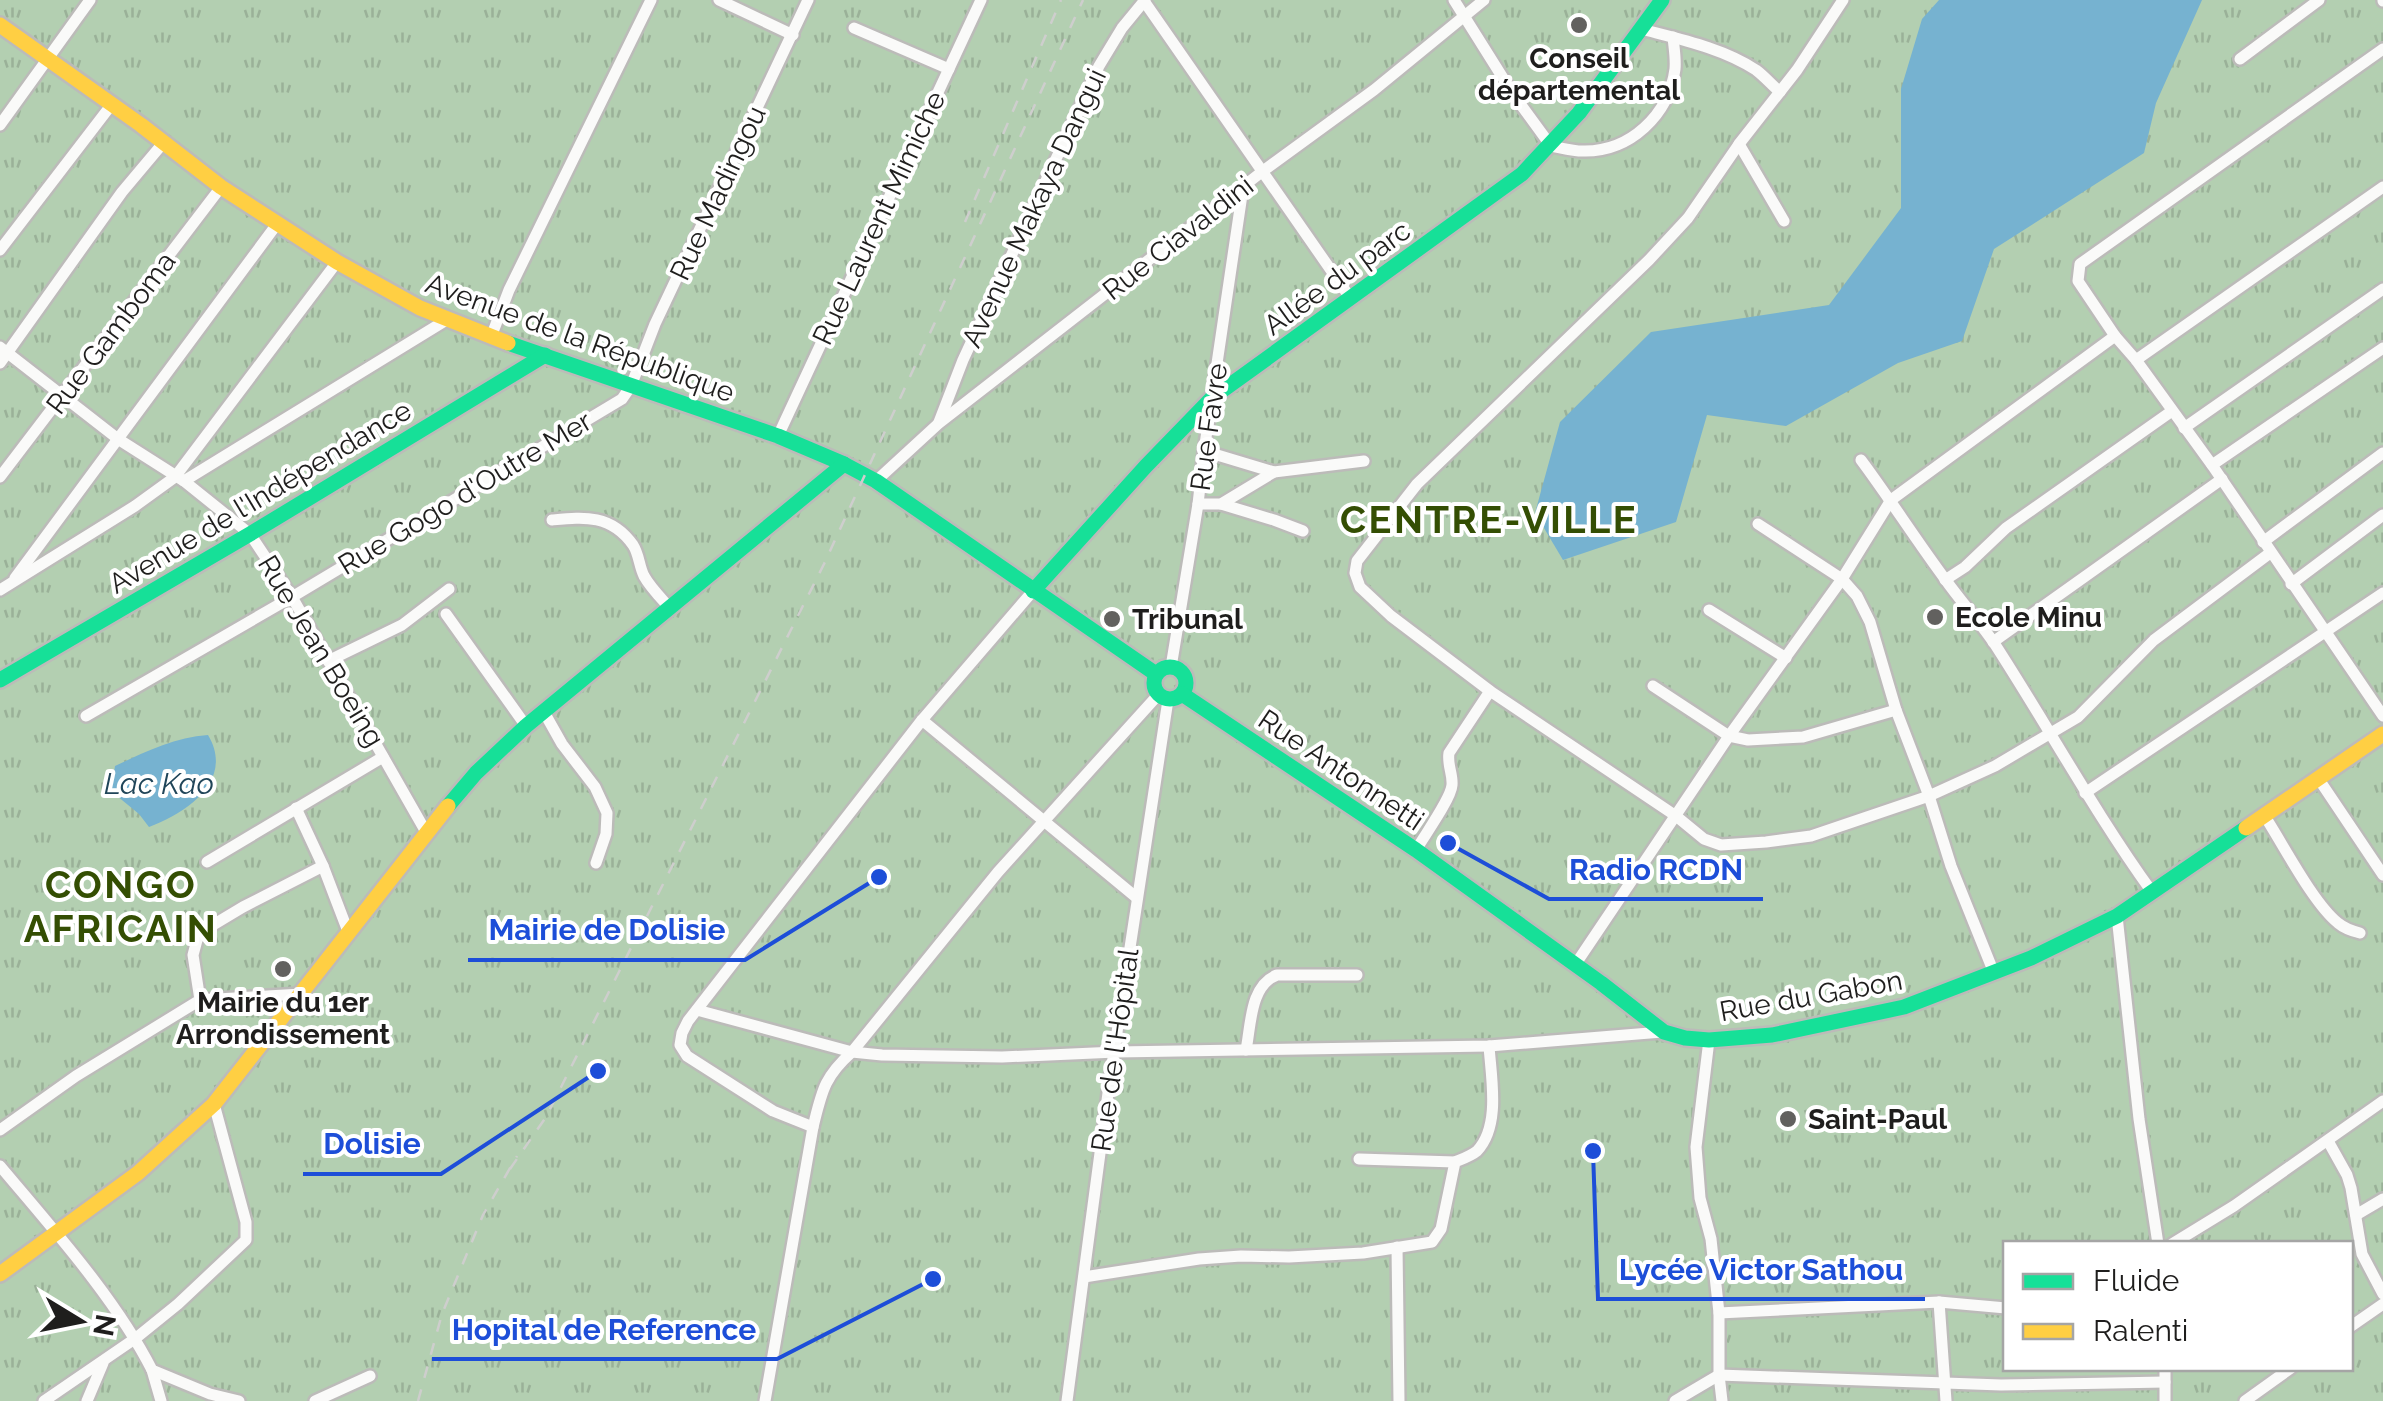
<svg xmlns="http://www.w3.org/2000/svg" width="2383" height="1401" font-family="Raleway,sans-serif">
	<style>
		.grass { fill: url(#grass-tufts); fill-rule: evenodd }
		.water { fill: #76b2d0 }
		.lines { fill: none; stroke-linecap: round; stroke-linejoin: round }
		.street-casing { stroke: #bcbbb9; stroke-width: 16 }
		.fast-casing { stroke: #bcbbb9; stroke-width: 20 }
		.slow-casing { stroke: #bcbbb9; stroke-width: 20 }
		.street { stroke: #fafaf9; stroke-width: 11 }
		.fast { stroke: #16e098; stroke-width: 15 }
		.slow { stroke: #ffcf43; stroke-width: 15 }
		.rail { stroke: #cececd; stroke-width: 2.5; stroke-dasharray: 12 12; stroke-linecap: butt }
		.poi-dot { fill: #62615f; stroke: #fff; stroke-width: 4 }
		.labels { text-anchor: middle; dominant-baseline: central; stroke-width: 8; stroke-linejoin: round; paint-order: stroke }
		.poi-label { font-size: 28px; font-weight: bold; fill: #1f1e1d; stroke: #fff; text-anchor: start }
		.street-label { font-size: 28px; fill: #1f1e1d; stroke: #fff }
		.water-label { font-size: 30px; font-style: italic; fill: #204559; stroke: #fff }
		.district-label { font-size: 38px; font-weight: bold; letter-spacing: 2.5px; fill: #344e03; stroke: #fff }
		.leader { fill: none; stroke: #1d4ed8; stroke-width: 4 }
		.callout-dot { fill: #1d4ed8; stroke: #fff; stroke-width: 4 }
		.callout-label { font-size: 30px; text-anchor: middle; font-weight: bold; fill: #1d4ed8; stroke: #fff; stroke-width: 8; stroke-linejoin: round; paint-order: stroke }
	</style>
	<defs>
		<pattern id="grass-tufts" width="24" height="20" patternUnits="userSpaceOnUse" patternTransform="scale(2.5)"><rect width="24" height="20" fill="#b3cfb1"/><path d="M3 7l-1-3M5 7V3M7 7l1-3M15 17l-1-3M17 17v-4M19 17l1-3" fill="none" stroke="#9ab198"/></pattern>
	</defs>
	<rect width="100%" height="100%" fill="#dfddda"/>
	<path class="grass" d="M0,0H2383V1401H0ZM2006,1244H2350V1368H2006Z"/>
	<g class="water">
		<path d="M1939,0H2202L2156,103L2144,153L1994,249L1962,341L1898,363L1786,426L1707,415L1676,522L1563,560L1535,513L1560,422L1651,332L1829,305L1901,208V89L1922,19Z"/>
		<path d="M208,735C235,780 187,813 149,827L139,814L111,791L115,766C145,752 175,737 208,735Z"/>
	</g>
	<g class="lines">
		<g class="street-casing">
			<g id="street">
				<path d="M719,0L793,35"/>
				<path d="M1454,0L1513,94L1551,146C1562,148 1572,151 1583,151C1630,152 1669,115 1675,69C1676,58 1674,48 1673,37"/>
				<path d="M1843,0L1797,70L1739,144L1688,218L1649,260L1417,484L1357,561L1355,573L1360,587L1391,616L1490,691L1676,816L1704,839L1721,845L1766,842L1811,836L1929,796L1951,866L1994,973"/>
				<path d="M2383,0V1"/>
				<path d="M1144,1L1351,299"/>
				<path d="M854,28L949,69"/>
				<path d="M1641,29C1679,39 1723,48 1756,70C1764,76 1772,85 1780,92"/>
				<path d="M2383,49L2080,264L2078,281L2115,336L2136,360L2212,465L2383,716"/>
				<path d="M2240,59L2319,0"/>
				<path d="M0,125L90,0"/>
				<path d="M1739,144L1784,221"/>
				<path d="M0,250L112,104"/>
				<path d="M491,337L509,290L651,0"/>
				<path d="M0,347L118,439L184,481L250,534L292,597L426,832"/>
				<path d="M2136,360L2383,187"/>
				<path d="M0,363L122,192L164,142"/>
				<path d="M939,422L963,360L1099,66L1122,28L1145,0"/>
				<path d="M2184,428L2383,289"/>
				<path d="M778,436L981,0"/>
				<path d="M1204,451L1274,472L1364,461"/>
				<path d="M1861,460C1890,499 1916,540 1945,579C1961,602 1981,623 1996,646C2049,728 2095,813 2152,892"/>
				<path d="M2212,465L2383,348"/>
				<path d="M0,477L221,187"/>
				<path d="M184,481L448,319"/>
				<path d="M876,481L938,424L1263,171L1374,90L1484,0"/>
				<path d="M1198,504H1221L1274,472"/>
				<path d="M1221,504L1274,520L1303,531"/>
				<path d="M552,520C584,517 611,514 633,545C639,554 639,566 644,576C650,587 660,597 669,607"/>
				<path d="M1758,524L1842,579L1857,596L1870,622L1896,710L1929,796L1995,766L2078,717L2154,640L2270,553"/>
				<path d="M2263,542L2383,453"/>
				<path d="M15,578L277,224"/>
				<path d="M1945,580L1965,567L2006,528L2172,411"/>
				<path d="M2291,584L2383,515"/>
				<path d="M0,590L135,506L175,477L337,262"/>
				<path d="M1709,610L1786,658"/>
				<path d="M446,614L526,726"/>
				<path d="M1993,642L2222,479"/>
				<path d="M328,661L402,625L449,589"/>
				<path d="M1171,667L1198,504L1204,451L1243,188"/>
				<path d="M1653,686L1729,736L1748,740L1803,737L1896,710"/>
				<path d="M544,712L562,744L595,787L607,813L606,834L596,863"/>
				<path d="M86,716L292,597L622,399L631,386L655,324L808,0"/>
				<path d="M922,720L1137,898"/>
				<path d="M2318,778L2383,875"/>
				<path d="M2085,793L2383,593"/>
				<path d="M296,808L323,866L349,934"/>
				<path d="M2264,815C2283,844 2313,903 2338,923C2345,929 2352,931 2360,933"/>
				<path d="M1416,850C1424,836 1451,799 1452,785C1453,774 1447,765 1449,753L1490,691"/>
				<path d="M207,862L383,757"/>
				<path d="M2117,916L2139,1119L2158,1244"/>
				<path d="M1575,965L1729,736L1842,579L1891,500L2115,336"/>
				<path d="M200,1000L193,955L197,940L203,931L243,907L323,866"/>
				<path d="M697,1010L852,1052L882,1055L1002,1057L1116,1052L1489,1046L1662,1032"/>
				<path d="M1709,1040L1696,1147L1700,1198L1711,1239L1719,1313V1375L1722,1401"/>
				<path d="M1246,1050C1251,1025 1250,985 1277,975H1357"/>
				<path d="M813,1127L773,1111L687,1056L680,1045L682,1033L688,1021L922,720L1033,591"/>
				<path d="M0,1130L76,1076L200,1000L302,994"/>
				<path d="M2328,1141L2347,1175L2351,1188L2362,1254L2383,1294"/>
				<path d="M1359,1159L1455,1162"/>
				<path d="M0,1166C52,1228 116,1299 152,1370L210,1394L239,1401"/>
				<path d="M2356,1215L2383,1199"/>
				<path d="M2172,1244L2234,1206L2383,1101"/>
				<path d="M1397,1247L1399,1401"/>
				<path d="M1084,1277L1199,1259L1241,1256L1289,1257L1363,1253L1432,1242L1441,1229L1455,1162C1462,1159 1471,1156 1477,1151C1501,1126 1491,1077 1489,1046"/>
				<path d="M1939,1302L1946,1401"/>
				<path d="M1719,1313L1939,1302L2006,1308"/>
				<path d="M2350,1327L2383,1304"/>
				<path d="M2165,1368V1401"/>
				<path d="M152,1370L161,1401"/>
				<path d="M44,1401L136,1338L178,1304L246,1240V1222L214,1104"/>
				<path d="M87,1401L103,1363"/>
				<path d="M315,1401L370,1376"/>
				<path d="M765,1401L813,1127C822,1091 824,1077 852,1052L998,872L1158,695"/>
				<path d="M1067,1401L1110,1078L1168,700"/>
				<path d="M1675,1401L1719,1375L2001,1385L2165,1382"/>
				<path d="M2245,1401L2291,1368"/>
			</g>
		</g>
		<g class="fast-casing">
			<g id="fast">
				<path d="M508,343L778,436L844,464L876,481L1156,674"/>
				<path d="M1033,591L1146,466L1212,398L1522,174L1579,113L1662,0"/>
				<circle cx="1170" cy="683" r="16"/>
				<path d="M0,680L250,534L545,355"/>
				<path d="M1182,694L1416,850L1601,983L1664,1032L1685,1038L1709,1040L1772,1035L1904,1007L2031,958L2117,916L2246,828"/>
				<path d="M448,806L476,773L526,726L844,464"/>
			</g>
		</g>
		<g class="slow-casing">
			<g id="slow">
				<path d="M0,25L141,125L221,187L337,262L420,308L508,343"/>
				<path d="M2246,828L2383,734"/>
				<path d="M0,1274L138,1173L214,1104L448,806"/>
			</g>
		</g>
		<use href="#street" class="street"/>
		<use href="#fast" class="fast"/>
		<use href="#slow" class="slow"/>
		<g class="rail">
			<path d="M965,222L1061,0"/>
			<path d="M510,1169L546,1117L824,564L1083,0"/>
			<path d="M418,1401L442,1314L483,1215L517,1156"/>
		</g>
	</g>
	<g class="poi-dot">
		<circle cx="1579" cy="25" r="10"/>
		<circle cx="1935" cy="617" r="10"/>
		<circle cx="1112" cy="619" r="10"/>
		<circle cx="283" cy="969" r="10"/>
		<circle cx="1788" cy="1119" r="10"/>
	</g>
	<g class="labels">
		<g class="poi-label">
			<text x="1579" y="58" text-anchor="middle">Conseil<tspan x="1579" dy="32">départemental</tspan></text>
			<text x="1955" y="617">Ecole Minu</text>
			<text x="1132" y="619">Tribunal</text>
			<text x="283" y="1002" text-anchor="middle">Mairie du 1er<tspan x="283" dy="32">Arrondissement</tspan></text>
			<text x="1808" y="1119">Saint-Paul</text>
		</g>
		<g class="street-label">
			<text transform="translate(718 193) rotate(-65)">Rue Madingou</text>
			<text transform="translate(1034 208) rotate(-65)">Avenue Makaya Dangui</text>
			<text transform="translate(879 218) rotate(-65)">Rue Laurent Mimiche</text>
			<text transform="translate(1178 238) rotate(-38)">Rue Ciavaldini</text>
			<text transform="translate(1337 278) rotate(-36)">Allée du parc</text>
			<text transform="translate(111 333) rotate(-53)">Rue Gamboma</text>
			<text transform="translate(580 338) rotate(20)">Avenue de la République</text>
			<text transform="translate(1209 427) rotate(-82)">Rue Favre</text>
			<text transform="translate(465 493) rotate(-31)">Rue Gogo d'Outre Mer</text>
			<text transform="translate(260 497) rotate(-31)">Avenue de l'Indépendance</text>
			<text transform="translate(321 651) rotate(59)">Rue Jean Boeing</text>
			<text transform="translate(1341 770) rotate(34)">Rue Antonnetti</text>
			<text transform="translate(1811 996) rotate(-10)">Rue du Gabon</text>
			<text transform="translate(1115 1050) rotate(-82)">Rue de l'Hôpital</text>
		</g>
		<g class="water-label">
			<text x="159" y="783">Lac Kao</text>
		</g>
		<g class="district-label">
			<text x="1489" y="519">CENTRE-VILLE</text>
			<text x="121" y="884">CONGO<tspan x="121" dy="44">AFRICAIN</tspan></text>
		</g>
	</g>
	<path class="leader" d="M1448 843L1549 899H1763M879 877L745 960H468M598 1071L441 1174H303M1593 1151L1598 1299H1925M933 1279L777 1359H432"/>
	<g class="callout-dot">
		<circle cx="1448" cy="843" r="10"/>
		<circle cx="879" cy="877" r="10"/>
		<circle cx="598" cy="1071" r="10"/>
		<circle cx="1593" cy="1151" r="10"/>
		<circle cx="933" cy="1279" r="10"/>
	</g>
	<g class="callout-label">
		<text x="1656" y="880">Radio RCDN</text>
		<text x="607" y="940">Mairie de Dolisie</text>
		<text x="372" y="1154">Dolisie</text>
		<text x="1761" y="1280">Lycée Victor Sathou</text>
		<text x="604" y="1340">Hopital de Reference</text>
	</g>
	<rect x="2003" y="1241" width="350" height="130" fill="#ffffff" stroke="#a5a5a5" stroke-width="2.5"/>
	<rect x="2023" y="1274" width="50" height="15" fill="#16e098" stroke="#a5a5a5" stroke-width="2.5"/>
	<text x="2093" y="1291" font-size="30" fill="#1f1e1d">Fluide</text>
	<rect x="2023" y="1324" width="50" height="15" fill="#ffcf43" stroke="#a5a5a5" stroke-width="2.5"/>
	<text x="2093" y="1341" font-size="30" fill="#1f1e1d">Ralenti</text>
	<g transform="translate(80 1321) rotate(100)" stroke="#ffffff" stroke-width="8" paint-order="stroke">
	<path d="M0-8L18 38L0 25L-18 38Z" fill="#1f1e1d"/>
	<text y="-15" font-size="28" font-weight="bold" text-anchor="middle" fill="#1f1e1d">N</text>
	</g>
</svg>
